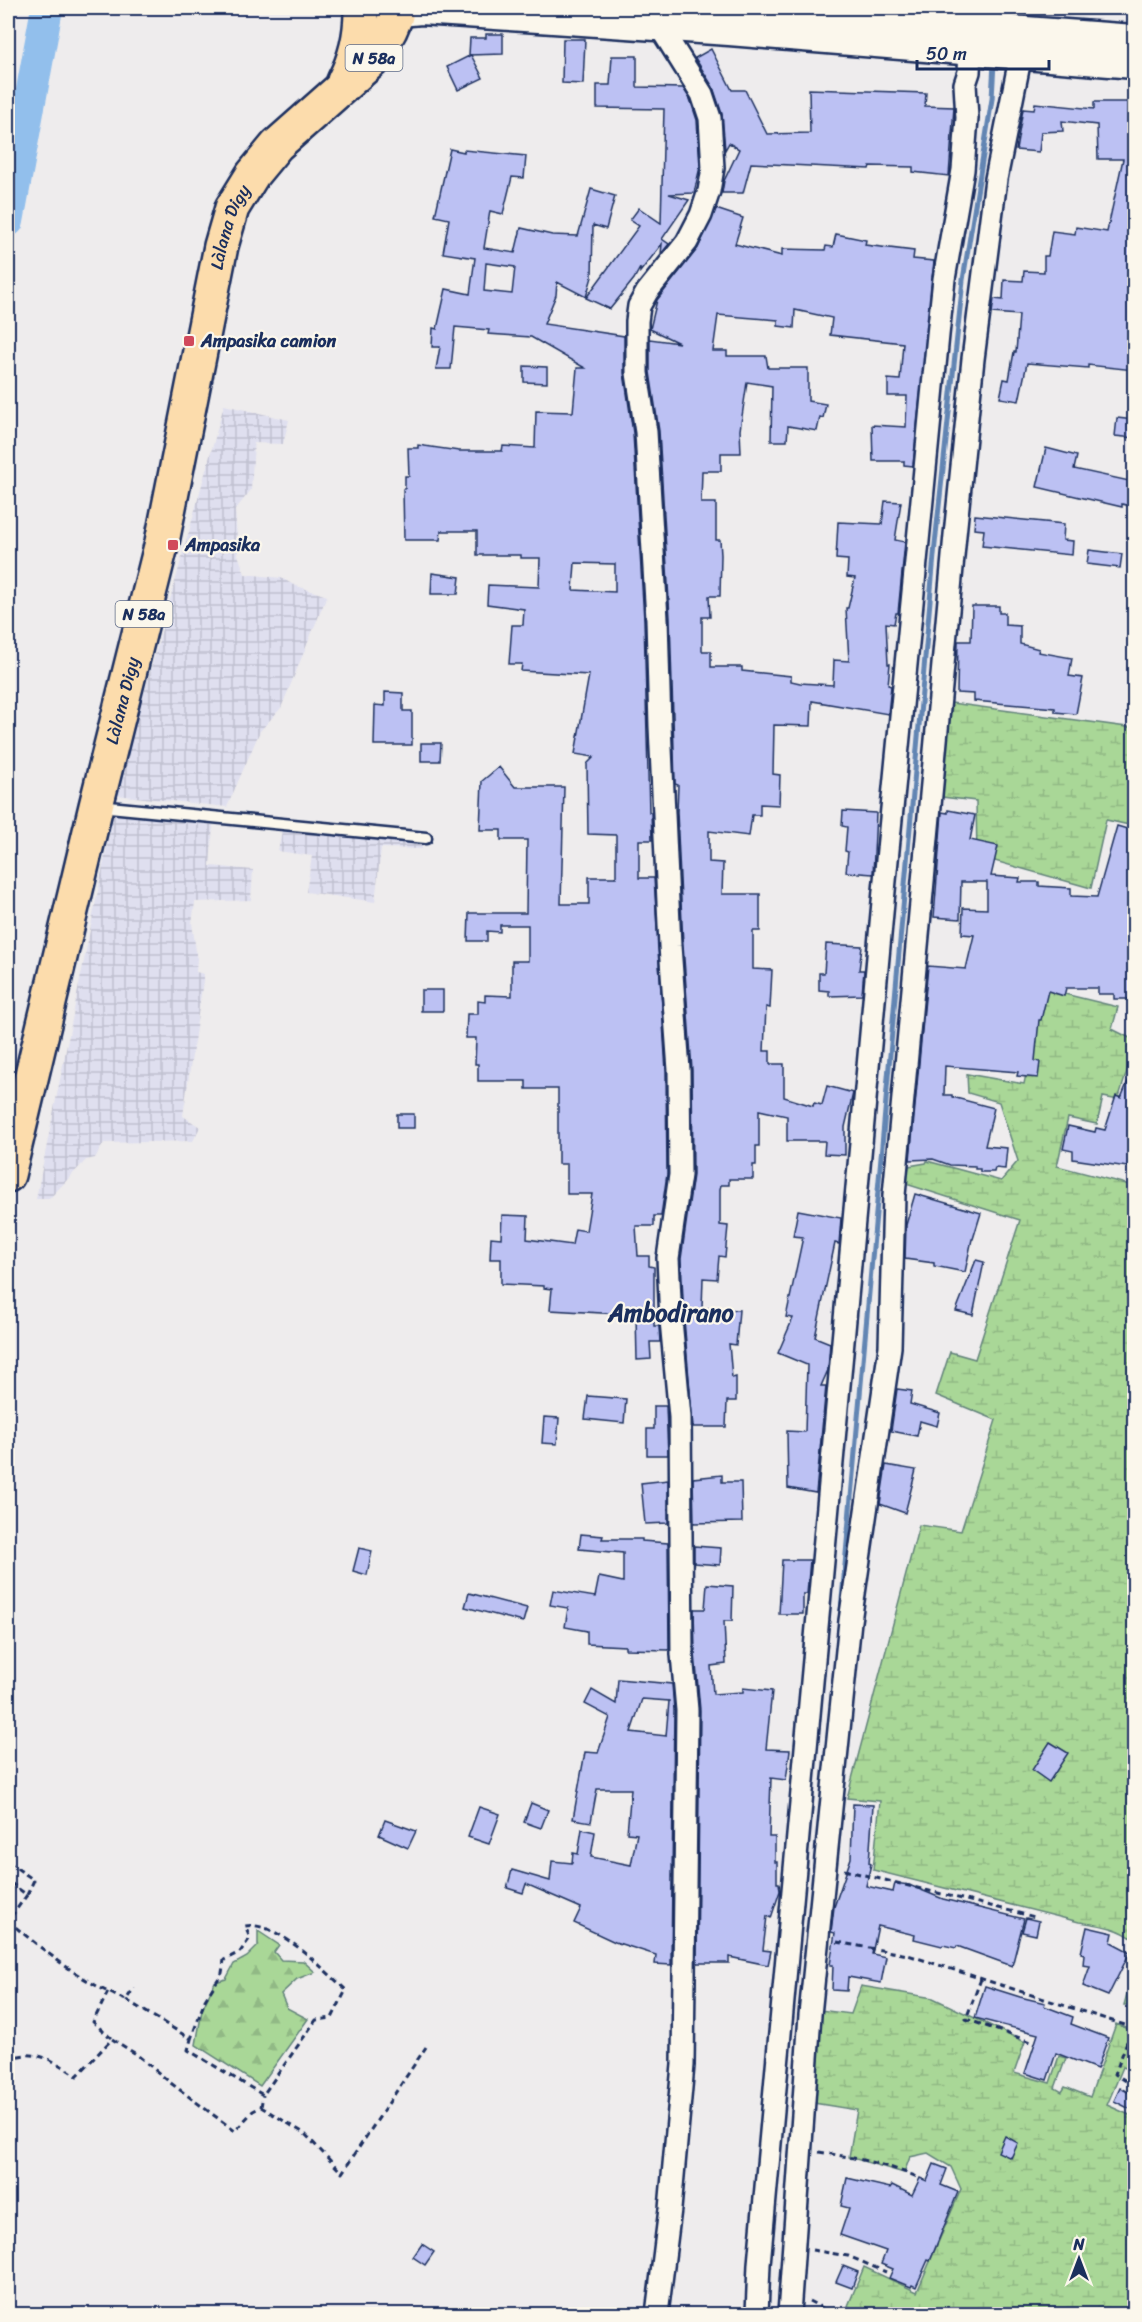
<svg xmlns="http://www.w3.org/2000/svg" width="1142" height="2322" font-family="Sriracha,sans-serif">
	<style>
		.industrial { fill: url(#industrial-grid) }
		.forest { fill: url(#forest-firs); stroke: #62837a; stroke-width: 1.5 }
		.wetland { fill: url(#wetland-marsh); stroke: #62837a; stroke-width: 1.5 }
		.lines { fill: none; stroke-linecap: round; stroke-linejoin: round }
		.stream { stroke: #6285b3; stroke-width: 5 }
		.river { stroke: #92bfec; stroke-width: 32 }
		.building { fill: #bcc1f3; stroke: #1b2f5e; stroke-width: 1.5; fill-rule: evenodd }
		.service-casing { stroke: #1b2f5e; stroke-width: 15 }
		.minor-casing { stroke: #1b2f5e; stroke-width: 26 }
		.secondary-casing { stroke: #1b2f5e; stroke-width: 33 }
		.primary-casing { stroke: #1b2f5e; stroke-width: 38 }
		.path { stroke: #1b2f5e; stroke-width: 3; stroke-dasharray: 6 4.5; stroke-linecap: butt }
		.service { stroke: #fbf7ec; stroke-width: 10 }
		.minor { stroke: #fbf7ec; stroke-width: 21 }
		.secondary { stroke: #fbf7ec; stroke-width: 28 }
		.primary { stroke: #fcdcac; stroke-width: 33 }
		.poi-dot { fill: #d1495b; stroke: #fbf7ec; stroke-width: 2 }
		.labels { text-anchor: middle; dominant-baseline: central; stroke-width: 4.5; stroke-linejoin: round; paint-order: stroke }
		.shield { fill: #fbf7ec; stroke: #5e6b89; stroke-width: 1.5 }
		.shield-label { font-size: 16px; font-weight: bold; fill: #1b2f5e }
		.street-label { font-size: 18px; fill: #1b2f5e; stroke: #fbf7ec }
		.poi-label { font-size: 18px; font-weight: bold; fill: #1b2f5e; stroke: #fbf7ec; text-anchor: start }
		.district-label { font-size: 24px; font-weight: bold; fill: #1b2f5e; stroke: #fbf7ec }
	</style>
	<defs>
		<pattern id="industrial-grid" width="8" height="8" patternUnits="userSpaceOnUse" patternTransform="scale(1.5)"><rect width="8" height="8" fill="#dfdfef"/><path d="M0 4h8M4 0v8" fill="none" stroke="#bfc0cf"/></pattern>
		<pattern id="forest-firs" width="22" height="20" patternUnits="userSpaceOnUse" patternTransform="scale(1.5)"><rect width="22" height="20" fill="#a9d797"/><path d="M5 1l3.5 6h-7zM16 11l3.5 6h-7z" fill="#91b985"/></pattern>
		<pattern id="wetland-marsh" width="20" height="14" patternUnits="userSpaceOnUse" patternTransform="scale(1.5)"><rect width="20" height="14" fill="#a9d797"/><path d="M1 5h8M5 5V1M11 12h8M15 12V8" fill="none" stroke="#91b985"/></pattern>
	</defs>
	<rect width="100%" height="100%" fill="#eeeced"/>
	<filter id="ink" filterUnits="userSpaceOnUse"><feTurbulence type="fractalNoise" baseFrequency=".0167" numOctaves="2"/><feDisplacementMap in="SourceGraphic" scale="12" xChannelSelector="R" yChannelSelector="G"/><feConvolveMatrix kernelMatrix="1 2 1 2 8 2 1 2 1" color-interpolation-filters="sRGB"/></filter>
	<g filter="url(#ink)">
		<g class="industrial">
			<path d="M224,405L289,420L283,444L254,443L251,490L235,510L238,555L245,574L281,578L294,585L327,596L281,708L260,731L227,807L116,795Z"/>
			<path d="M114,811L213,825L210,866L253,870L251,900L195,902L192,923L197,958L196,972L204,974L183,1116L200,1127L193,1141L104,1143L95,1158L86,1160L49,1199H36Z"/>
			<path d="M283,826L421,840L422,849L381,848L375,902L306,892L312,856L278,851Z"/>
		</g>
		<path class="forest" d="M258,1931L279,1945L274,1952L281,1960L303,1961L315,1972L297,1979L281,1994L287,2008L308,2019L260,2086L196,2045L202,2010L215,1982L226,1979L234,1964L247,1957L258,1946Z"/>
		<g class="wetland">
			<path d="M951,703L1134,728V826L1106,820L1091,888L977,856L976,801L942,797Z"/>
			<path d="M1044,989L1118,1007L1112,1029L1134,1040V1049L1118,1100L1103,1097L1097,1124L1068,1118L1057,1166L1134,1186V1940C1119,1927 1098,1925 1079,1922L873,1870L880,1801L847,1798L919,1525L961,1531L996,1420L936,1395L950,1352L975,1359L1020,1220L906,1184L909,1166L926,1163L927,1161L1001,1181L1018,1161L999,1102L968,1093L967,1074L1024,1084Z"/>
			<path d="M1134,1968V2005H1124Z"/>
			<path d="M861,1986L933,1998L1025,2042L1014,2073L1050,2083L1059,2056L1066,2058L1055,2088L1062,2092L1065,2087L1090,2097L1116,2024L1134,2031V2071L1123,2067L1107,2105L1134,2117V2314H863L848,2306L864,2267L917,2292L961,2189L951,2167L928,2153L910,2157L904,2173L849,2157L857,2110L814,2103L820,2010L851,2014Z"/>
		</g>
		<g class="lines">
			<g class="stream">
				<path d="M993,19L994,8"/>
				<path d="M840,1622L935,544L963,280L992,99L994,62"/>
			</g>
			<path class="river" d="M8,221L47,8"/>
		</g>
		<g class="building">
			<path d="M486,34H503V54L469,55L470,38H486Z"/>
			<path d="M563,39H585L583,84L562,83Z"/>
			<path d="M711,49L732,90H745L767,134L810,133L809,89L926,93L925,106L954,107L949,176L913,172V167L870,166L869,169L751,163L743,193H722L724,181L739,149L729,143L725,150L722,114L713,87L695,58Z"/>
			<path d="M471,55L483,78L458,90L447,67Z"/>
			<path d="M612,56H637V87L683,88L690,99L697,120L700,167L694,193L669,194L689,200L662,239L669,244L661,254L662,244L640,272V268L634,279L610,309L586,298L639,226L630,220L639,208L661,223L664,109L597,108V85H610Z"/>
			<path d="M1094,102H1134V215L1131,234L1134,235V370L1088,365V368L1027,363L1019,401L1000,398L1004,379L1009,380L1014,352H1016L1019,315L992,313L994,299L1003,300L1004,280L1023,281L1024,271L1044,272V256H1048L1052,231L1075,234L1076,227L1107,232L1123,159H1098L1097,125L1062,121L1063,131L1041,132L1039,152L1016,150L1023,109L1034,110L1035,103L1094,109Z"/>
			<path d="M450,149L464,152V150L526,156L524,178L512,177L503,214L490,211L484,248L515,253L521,228L552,235L578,236L591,189L615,196L606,229L593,225L592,277L586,297L557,282L556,295L544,324L624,336V373L633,433L644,620L649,812H651L652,840H639V878H654L666,1071L667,1174L661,1216H654V1226H636L638,1256H649V1266L654,1267V1326H659L660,1342H650L651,1359L637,1360L636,1315L550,1310L552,1289L544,1288V1286L501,1284V1259H490L491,1237L501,1238L502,1215L528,1216L527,1239L572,1245L575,1229L586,1231L592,1194H567V1164H558V1089H526V1081H478V1064H475L476,1038H466L467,1014H478V1001L485,1002V995L512,996V961H528V925H500V932L487,931V941H468L469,913H526L527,840H501V830H480L482,781L499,767L515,787H564L561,904H589V877H616V835L588,834L587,764L594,757L575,754L589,675L521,671L522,664H509L512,625H523L524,609L487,604L488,585L539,587L540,558H521V555H477V531H441L440,540H404L403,489H405V476H409L408,448H418V445L459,451H502L503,446L535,448L536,411L573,412L577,368H585L531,337L488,334L489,330L455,327L451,369H436L440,347H432L433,328L437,329L446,289L470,294L475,258L443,253L449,219L435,216ZM486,263L515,267L512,294L484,291ZM575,563L615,564V592L573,590Z"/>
			<path d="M716,209L743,218L735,244L782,256V249L825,250L826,246L833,247L836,234L866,240L865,245L914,251L913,259L934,261L913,466L904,465V461H873L872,425L906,427L907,396H888V379L900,380L903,343L830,335L832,318L795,310L794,328L778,326V320L718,315L713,351H727V356H766L768,368H808V401L826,404L823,418L820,417L817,431L788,426L787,441H771L772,386L747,382L740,430L741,453H721V471H702L701,503H716V540H720L721,555L720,596H709L710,617H702V651H711V667H742V671L791,676V681L800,683L833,685L834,660L849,661L846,608H848L855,578L847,577L848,560L836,559L838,522L882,524L885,501L901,502L895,540L905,542L898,613H896L894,624L886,623L888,664H890L888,685L891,686L888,714L812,701L811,726L774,725L773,774L780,775L779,805L760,804V815H752L749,836L709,831V862L723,863L722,894H760V931H753V969L772,970L770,1008L766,1007L764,1051H770V1064H784V1097L813,1106L814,1103L822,1105L827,1086L853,1093L845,1127V1155L824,1154L825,1141H787V1116L759,1110V1146H756V1165H753V1179H729V1185H721L720,1189V1225L728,1226L725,1257L719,1256L717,1279L703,1278L702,1308L739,1310L736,1345L729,1344L732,1378L736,1377V1401H727L726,1427H693L684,1319L681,1259L693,1175L692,1070L683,945L677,812L678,785L675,784L670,618L659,431L650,372V339L679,343L650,329L657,300L698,248Z"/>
			<path d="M524,366L547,367V383L524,382Z"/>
			<path d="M1117,418L1134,420V438L1115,436Z"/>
			<path d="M1046,448L1077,456L1074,469L1134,482V507L1122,504V507L1037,487Z"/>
			<path d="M975,515L1064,524L1063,540L1073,541L1072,555L982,546L984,530L974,529Z"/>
			<path d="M1089,550L1122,554L1120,568L1087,564Z"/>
			<path d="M432,573L460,577L458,594H431Z"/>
			<path d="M972,606H999V613H1005V625L1020,626V644L1039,649L1038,652L1072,658L1069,676L1083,678L1076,714L1055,712V708L974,701V694L957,693L958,641H971Z"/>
			<path d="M385,692L403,693V711H412V745H374L375,705L385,706Z"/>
			<path d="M421,743H441L440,761H421Z"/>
			<path d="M948,810L975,815L970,840L998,846L991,876L1020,878L1019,882H1039V886L1071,888V896L1097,897L1117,826L1134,831V999H1114V994H1098V988H1066L1064,996L1048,991L1041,1020H1039L1035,1061L1040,1062L1038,1078L1017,1076L1018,1072L945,1066L944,1095H952V1097L994,1108L985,1146L1007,1148L1005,1169L995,1168L994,1172H980V1169H975V1166L950,1165L933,1159L910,1160L928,966L966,969L974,935L962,934L963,908L987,909V882H961L960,919L934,917L942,812L948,813Z"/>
			<path d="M843,811L876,813L873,874L846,872L848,852L845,851L847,827L842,826Z"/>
			<path d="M826,944L862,946L859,970H864L862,995L829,996V991L819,990V973H824Z"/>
			<rect x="421" y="990" width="22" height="21"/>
			<path d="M1134,1067V1168L1073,1159V1151L1063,1149L1068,1126L1095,1132L1096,1128L1105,1130L1116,1096L1121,1098Z"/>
			<rect x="397" y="1114" width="17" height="14"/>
			<path d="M915,1194L981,1213L973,1239H972L965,1272L934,1266V1263L905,1259L906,1225Z"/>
			<path d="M798,1210L841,1218L839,1244L835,1243L815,1337L830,1343L828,1370L821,1386H826L816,1493L788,1488L787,1431L805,1432L807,1365L778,1353L793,1318L786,1317L803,1237L793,1236Z"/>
			<path d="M976,1260L984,1262L973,1315L956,1311Z"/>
			<path d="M897,1389L912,1391L910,1404L940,1413L937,1426L920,1421L917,1436L891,1431Z"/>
			<path d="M588,1396L626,1399L624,1423L585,1419Z"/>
			<path d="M654,1406H666L668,1455H647V1429H654Z"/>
			<path d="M544,1417L559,1418L557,1444L542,1443Z"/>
			<path d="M886,1465L916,1470L905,1513L880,1504Z"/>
			<path d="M722,1475V1482H741L742,1522L694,1523L693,1478Z"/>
			<path d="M668,1480V1523L645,1524L641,1483Z"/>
			<path d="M581,1534L603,1536L602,1539H642V1541L668,1543L669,1650L625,1649V1646L587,1644V1631L565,1627L568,1608L550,1605L553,1590L595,1597L599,1577L623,1582V1553L579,1549Z"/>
			<path d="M694,1546L721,1548L720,1565L694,1563Z"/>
			<path d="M359,1548L372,1551L367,1575L353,1571Z"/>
			<path d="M782,1560H810L807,1594H803V1614H779Z"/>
			<path d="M707,1584L733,1586L732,1621H724L726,1664L711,1666L713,1694L743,1692V1688L772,1691L766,1749L790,1750L786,1780L771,1778L769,1837H775V1862H777V1883H779L780,1891L771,1918L767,1916L763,1950L771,1951L768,1965L729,1957V1963H697L700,1710L695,1653L694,1609H705Z"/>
			<path d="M469,1593L527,1608L523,1622L465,1607Z"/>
			<path d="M618,1679L672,1684L674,1710L671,1965L655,1964L656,1955L615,1942L574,1923L581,1908L526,1884L523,1893L507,1888L512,1870L550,1881L552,1861L572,1863L573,1853L578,1854L582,1829L595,1832L591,1857L631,1865L637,1834L627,1833L631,1789H597L591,1822L573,1819L585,1752L598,1753L610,1717L585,1704L592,1690L616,1704ZM642,1699L669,1701L666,1736L631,1732Z"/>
			<path d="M1050,1742L1068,1753L1049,1782L1032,1770Z"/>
			<path d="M531,1803L548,1810L541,1828L524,1822Z"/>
			<path d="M853,1804L873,1805L869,1863L871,1864L866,1886L893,1892L895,1883L909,1885L943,1899L1024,1919L1012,1966L957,1946L956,1948L943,1945L942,1946L914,1939L915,1935L878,1926L872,1954L886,1957L881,1983L848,1977L847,1991L832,1990L833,1965H830L835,1933L831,1932L834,1907L851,1858Z"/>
			<path d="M479,1807L500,1814L489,1844L468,1837Z"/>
			<path d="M385,1820L416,1831L408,1848L379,1835Z"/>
			<path d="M1026,1918L1039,1921L1036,1935L1022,1932Z"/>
			<path d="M1087,1927L1113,1933L1111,1942L1130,1952L1108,1996L1083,1986L1090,1966L1083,1965L1084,1954L1081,1953Z"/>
			<path d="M985,1986L1020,1997L1045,2003L1044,2006L1073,2017L1071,2024L1108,2038L1097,2069L1056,2053L1047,2080L1025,2073L1038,2034L975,2018Z"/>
			<path d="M1120,2088L1134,2095V2111L1114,2101Z"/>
			<path d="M1005,2136L1018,2143L1011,2158L998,2152Z"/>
			<path d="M934,2164L947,2169L941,2185L958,2192L930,2261L928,2260L916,2287L912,2285L911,2287L889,2278L893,2269L881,2264L886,2251L840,2235L849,2208L841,2206L847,2178L890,2188L892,2185L912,2195L920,2178L927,2181Z"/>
			<path d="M422,2244L434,2252L425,2265L413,2257Z"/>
			<path d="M843,2266L858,2272L852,2288L836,2282Z"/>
		</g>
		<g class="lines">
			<g class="service-casing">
				<path id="service" d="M99,806L426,838"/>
			</g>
			<g class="minor-casing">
				<g id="minor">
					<path d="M657,2314L670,2209L683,2065L687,1710L682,1654L680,1417L671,1320L668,1258L680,1175L679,1070L670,946L660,726L657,619L646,432L637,373V321L639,306L647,292L687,242L701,215L709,191L713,168L710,118L702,94L660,27"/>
					<path d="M757,2314L759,2264L884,891L938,335L944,279L963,170L967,118L965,84L969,72L970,51"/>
					<path d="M789,2314L810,2015L850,1621L890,1347L894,1195L955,535L973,359L996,179L1021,54"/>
				</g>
			</g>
			<g class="secondary-casing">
				<g id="secondary">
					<path d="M712,8L1134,39"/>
					<path d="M400,12L421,10L729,31L1134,64"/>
				</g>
			</g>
			<g class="primary-casing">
				<g id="primary">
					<path d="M344,81C356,58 361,37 361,11"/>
					<path id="s1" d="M8,1175L96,806L162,542L221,246L232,208L253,174L277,145L373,60L390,30L396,16"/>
				</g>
			</g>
			<g class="path">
				<path d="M8,1862L34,1880L27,1895L8,1881"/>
				<path d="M844,1870L1035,1917"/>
				<path d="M27,1895L8,1921C45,1951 81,1982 126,2000L134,1988"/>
				<path d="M837,1942L908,1955L1134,2028"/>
				<path d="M981,1979L966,2019L1034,2043"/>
				<path d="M108,1992L93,2022L111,2038"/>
				<path d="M126,2000L191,2039L188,2050L263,2095L316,2020L332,2018L346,1990C323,1969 277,1920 245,1926L250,1938L240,1952L224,1960L222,1973L205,2000L191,2039"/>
				<path d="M8,2060C34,2047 55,2061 77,2076L112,2039L136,2054L172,2084L235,2131L253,2111L261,2107L304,2133L342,2173L426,2047"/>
				<path d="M1126,2081L1115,2074L1132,2028"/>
				<path d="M261,2107L263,2095"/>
				<path d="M819,2152C852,2157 886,2164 917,2177"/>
				<path d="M812,2250L848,2256L886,2272"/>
				<path d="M809,2301L834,2314"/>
			</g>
			<use href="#service" class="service"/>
			<use href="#minor" class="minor"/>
			<use href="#secondary" class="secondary"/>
			<use href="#primary" class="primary"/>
		</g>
	</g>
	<g class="poi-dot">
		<rect x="183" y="335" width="12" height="12" rx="3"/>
		<rect x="167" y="539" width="12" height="12" rx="3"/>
	</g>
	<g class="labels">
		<g class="shield">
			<rect x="345.5" y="45" width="57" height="26" rx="4.5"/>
			<rect x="115.5" y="601" width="57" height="26" rx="4.5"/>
		</g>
		<g class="shield-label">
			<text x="374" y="58">N 58a</text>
			<text x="144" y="614">N 58a</text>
		</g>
		<g class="street-label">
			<text stroke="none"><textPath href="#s1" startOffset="974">Làlana Digy</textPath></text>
			<text stroke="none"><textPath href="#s1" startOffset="488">Làlana Digy</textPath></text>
		</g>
		<g class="poi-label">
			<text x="201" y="341">Ampasika camion</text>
			<text x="185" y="545">Ampasika</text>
		</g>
		<g class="district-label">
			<text x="671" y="1313">Ambodirano</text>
		</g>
	</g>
	<rect width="1142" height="2322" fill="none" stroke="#fbf7ec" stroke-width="30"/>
	<rect x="15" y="15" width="1112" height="2292" fill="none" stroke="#1b2f5e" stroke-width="2" filter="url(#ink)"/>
	<g transform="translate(1079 2259)" stroke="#fbf7ec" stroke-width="4.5" paint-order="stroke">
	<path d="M0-4.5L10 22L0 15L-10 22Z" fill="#1b2f5e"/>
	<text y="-9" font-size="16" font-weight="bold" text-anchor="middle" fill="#1b2f5e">N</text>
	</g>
	<path d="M917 60v9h132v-9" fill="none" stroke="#1b2f5e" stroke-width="3"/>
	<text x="926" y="60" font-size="18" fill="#1b2f5e" stroke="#fbf7ec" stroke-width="4.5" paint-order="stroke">50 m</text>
</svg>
